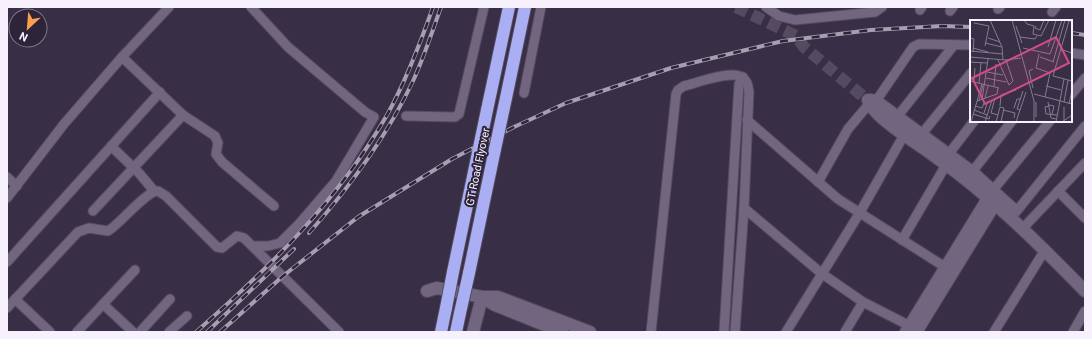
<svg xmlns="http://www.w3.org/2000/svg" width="1092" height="339" font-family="Roboto,sans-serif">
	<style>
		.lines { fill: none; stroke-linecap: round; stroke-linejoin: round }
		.secondary-tunnel { stroke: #544b61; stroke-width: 12; stroke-dasharray: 12 6; stroke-linecap: butt }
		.street-casing { stroke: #534a5d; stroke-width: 11 }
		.secondary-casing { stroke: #534a5d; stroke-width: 14 }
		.highway-casing { stroke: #534a5d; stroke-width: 14 }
		.street { stroke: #716580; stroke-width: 9 }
		.secondary { stroke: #716580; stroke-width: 12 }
		.highway { stroke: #aaaef2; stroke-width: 12 }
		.rail-casing { stroke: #a69fb0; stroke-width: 4 }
		.rail { stroke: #2e243a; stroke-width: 2.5; stroke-dasharray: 8; stroke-linecap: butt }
		.highway-bridge-casing { stroke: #534a5d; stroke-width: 14; stroke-linecap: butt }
		.highway-bridge { stroke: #aaaef2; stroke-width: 12 }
		.labels { text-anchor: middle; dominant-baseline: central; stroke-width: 4; stroke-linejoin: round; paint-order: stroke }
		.street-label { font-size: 11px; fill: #f6f1fd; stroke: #2e243a }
		.inset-road { fill: none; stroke: #847c8f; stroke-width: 1 }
		.view { fill: #cf4e84; fill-opacity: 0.15; stroke: #cf4e84; stroke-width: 2 }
		.inset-edge { fill: none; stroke: #f6f1fd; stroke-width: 2 }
	</style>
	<rect width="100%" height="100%" fill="#382e45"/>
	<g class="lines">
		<path class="secondary-tunnel" d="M736,7L796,36L804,47L865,98"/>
		<g class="street-casing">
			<g id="street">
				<path d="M251,7L288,47L365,112L374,117L336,181L299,224L280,243L268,246H253"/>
				<path d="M766,7L779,16L795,20L875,12L882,7"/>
				<path d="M998,9L1000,7"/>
				<path d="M920,10L922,7"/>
				<path d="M950,11L953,7"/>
				<path d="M1052,12L1056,7"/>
				<path d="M1071,53L1085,55"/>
				<path d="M122,57L183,115L215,136L218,143L216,154L222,162L274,206"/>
				<path d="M524,93L541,7"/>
				<path d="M1071,95L1085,78"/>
				<path d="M876,101L913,47L919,44L971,45"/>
				<path d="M406,116L455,117L459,114L484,7"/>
				<path d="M897,117L954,45"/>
				<path d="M747,120L838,199L945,267"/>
				<path d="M921,135L971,73"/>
				<path d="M111,146L139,173L154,191"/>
				<path d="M948,155L974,121"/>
				<path d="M972,172L1012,121"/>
				<path d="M7,177L17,186"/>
				<path d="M818,182L848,129L869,104"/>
				<path d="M993,190L1050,121"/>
				<path d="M1058,191L1085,218"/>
				<path d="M7,198L64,124L122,57L169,7"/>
				<path d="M744,208L821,273L863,302L910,326"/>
				<path d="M93,211L183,115"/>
				<path d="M1016,212L1085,126"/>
				<path d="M1023,228L1085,163"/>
				<path d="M902,240L946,165"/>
				<path d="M7,262L160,92"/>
				<path d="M15,299L50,332"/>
				<path d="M103,304L133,332"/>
				<path d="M7,308L78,232L89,228L108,231C121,223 146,191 158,191L166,196L217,247L222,248L237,236L244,238L339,332"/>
				<path d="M77,332L135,270"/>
				<path d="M140,332L170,299"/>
				<path d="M169,332L187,316"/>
				<path d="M651,332L676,94L678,90L684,86C697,83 733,69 743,78C748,81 748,87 749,92L744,208L735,332"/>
				<path d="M724,332L739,84L743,77"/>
				<path d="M786,332L859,214L904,135"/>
				<path d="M845,332L863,302"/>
				<path d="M994,332L1045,250"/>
				<path d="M1073,332L1085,311"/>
			</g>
		</g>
		<g class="secondary-casing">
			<g id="secondary">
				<path d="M868,100C874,118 917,143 933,155C989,194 1037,242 1085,291"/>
				<path d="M871,100L876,101L972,172L1014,210"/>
				<path d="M427,291L437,288L482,297L473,332"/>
				<path d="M482,297H498L590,332"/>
				<path d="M483,298L495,305L562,332"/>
				<path d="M906,332L992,192"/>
				<path d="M916,332L999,197"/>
			</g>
		</g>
		<g class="highway-casing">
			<g id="highway">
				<path d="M506,98L525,7"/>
				<path d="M487,110L509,7"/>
				<path d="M453,272L479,148"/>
				<path d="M469,273L495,149"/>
				<path d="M441,332L446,308"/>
				<path d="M456,332L460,313"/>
			</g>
		</g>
		<use href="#street" class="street"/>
		<use href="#secondary" class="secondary"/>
		<use href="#highway" class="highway"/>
		<g class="rail-casing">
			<g id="rail">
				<path d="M1071,33L1085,35"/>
				<path d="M309,233C349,188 387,136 413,81C424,57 432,32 441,7"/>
				<path d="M196,332C270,267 337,202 387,115C406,81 420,44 433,7"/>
				<path d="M207,332L294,249"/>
				<path d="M220,332L283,276L358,217L452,159L514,127L566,103L671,68L783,41L871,30L942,26L971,27"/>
			</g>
		</g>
		<use href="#rail" class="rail"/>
		<g class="highway-bridge-casing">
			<g id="highway-bridge">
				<path d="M479,148L487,110"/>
				<path d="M495,149L506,98"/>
				<path d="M446,308L453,272"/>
				<path d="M460,313L469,273"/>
			</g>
		</g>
		<use href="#highway-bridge" class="highway-bridge"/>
	</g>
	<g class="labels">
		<g class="street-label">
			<text transform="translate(478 167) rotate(-78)">GT Road Flyover</text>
		</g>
	</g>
	<g transform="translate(970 20)">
		<rect width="102" height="102" fill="#382e45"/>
		<path class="inset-road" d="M20,0L32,27L33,40M42,0L64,81V102M54,0L57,4L64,6L63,14L71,16L79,0M4,3L19,6L15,26M46,6L52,23M66,6L65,8L70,10L74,0M50,17L65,19L67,16M0,18L4,19L3,32M18,18L30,22M15,23L32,27M78,27L86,0M3,28L18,32M53,28L80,34L92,0M90,29L102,33M0,31L33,34M69,34L66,48L80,53L75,77M0,37L35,40L51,38M70,37L84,42M28,40L39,65M36,40L43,61L39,65M0,42L17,43M83,42L95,0M17,52L33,55M83,56L99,1H102M83,56L102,61M16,58L36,62M0,61L29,68M4,61L5,48M9,63L11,43M24,66L26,44M76,66L91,70M63,68L59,51L63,49M64,74L102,84M15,78L18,66M25,78L21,93L28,95M12,80L18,39M7,81L27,74L28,68M9,81L13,65M66,82V97M78,82L81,98L86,99M94,82L98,60M99,84L102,70M79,85L84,86L82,94M5,86L12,88L14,83M30,86L31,75L46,70M79,86L75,87L76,94L87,95M44,88L47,79H50M4,90L17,95M33,90L45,93L44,98M50,90L47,89L53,71M14,93L18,81M3,94L19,99L20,96M94,101V87M1,102L12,64M15,102L22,80M26,102L30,87L34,88L31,102M46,102L56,72M86,102L94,59M92,102L102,95"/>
		<path class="view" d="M86,17L99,43L15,84L2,58Z"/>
		<rect width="102" height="102" class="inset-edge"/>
	</g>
	<rect width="1092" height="339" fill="none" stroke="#f6f1fd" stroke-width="16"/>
	<g transform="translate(28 28) rotate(206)"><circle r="19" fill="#2e243a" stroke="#7e7688"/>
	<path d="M0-3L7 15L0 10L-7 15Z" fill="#fb9e50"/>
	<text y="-6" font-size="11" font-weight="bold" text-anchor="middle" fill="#f6f1fd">N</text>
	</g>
</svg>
